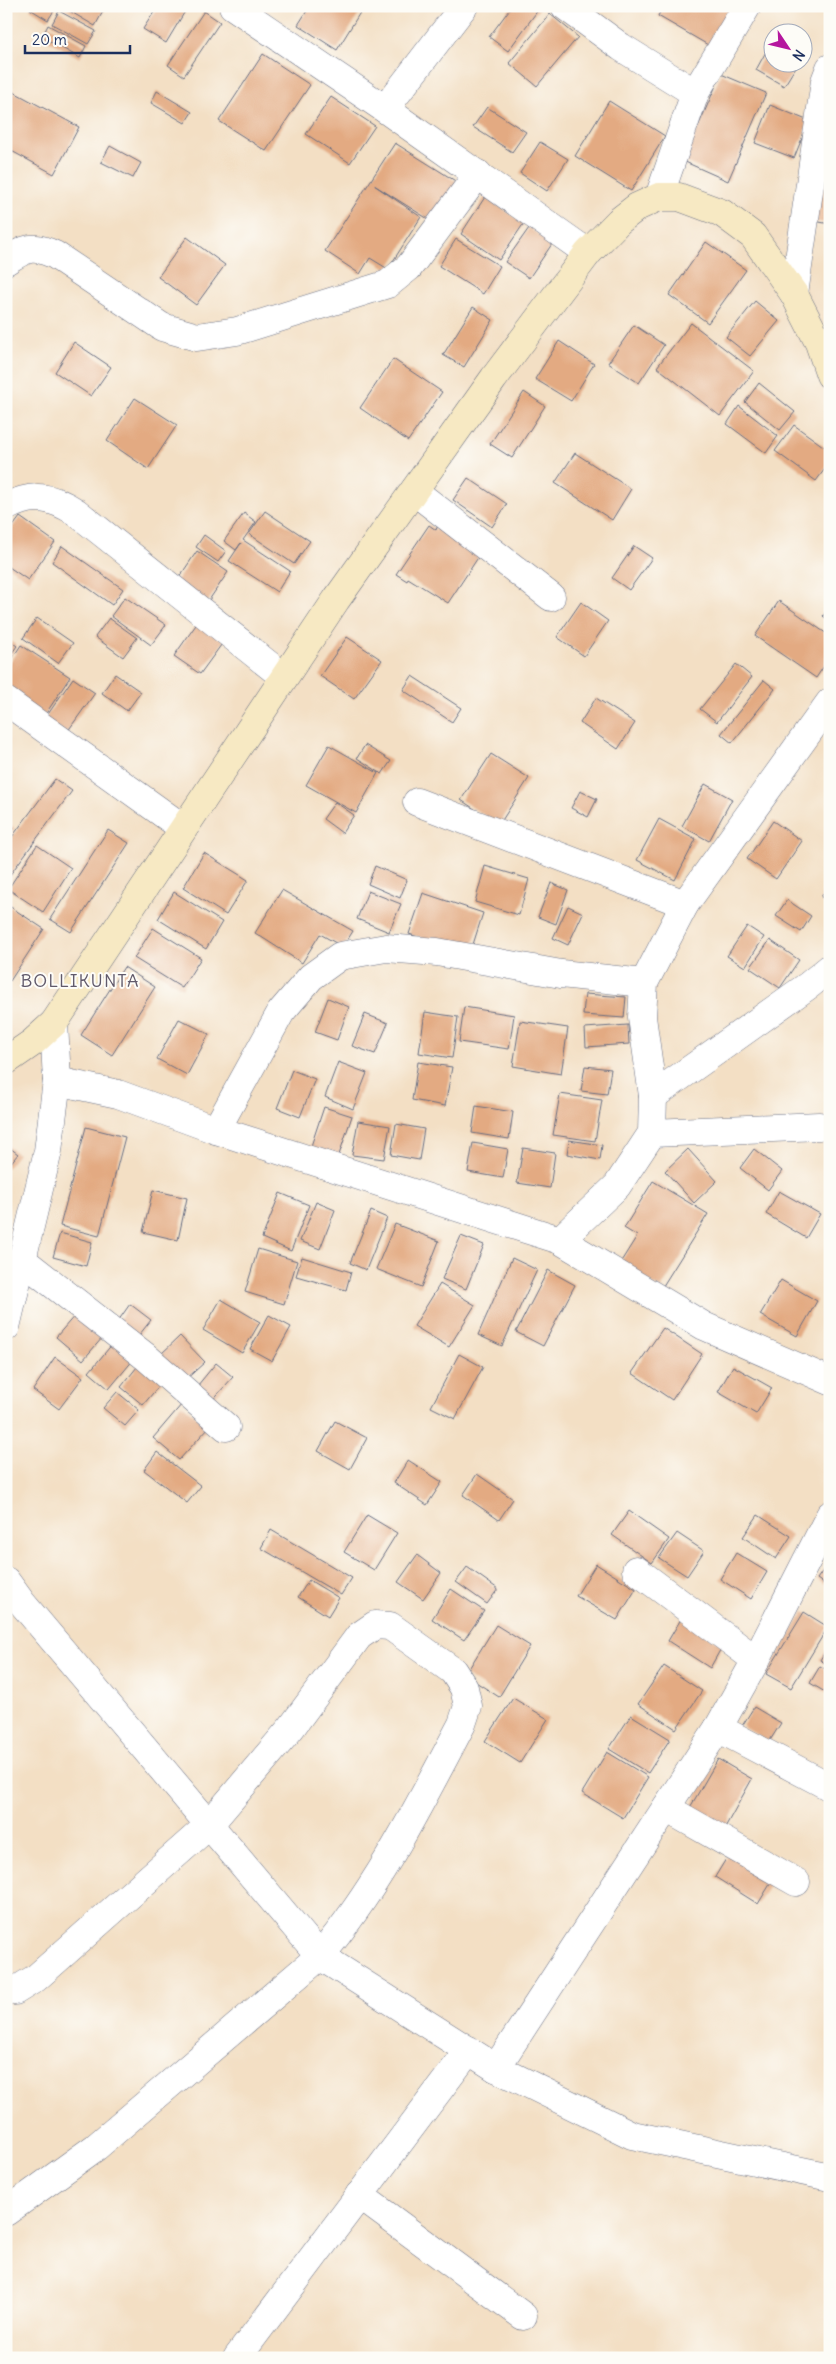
<svg xmlns="http://www.w3.org/2000/svg" width="836" height="2364" font-family="Delius,sans-serif">
	<style>
		.building { fill: #e3aa82 }
		.lines { fill: none; stroke-linecap: round; stroke-linejoin: round }
		.street-casing { stroke: #676d82; stroke-width: 29 }
		.secondary-casing { stroke: #676d82; stroke-width: 29 }
		.street { stroke: #fff; stroke-width: 28 }
		.secondary { stroke: #f7e9c3; stroke-width: 28 }
		.labels { text-anchor: middle; dominant-baseline: central; stroke-width: 4; stroke-linejoin: round; paint-order: stroke }
		.quarter-label { font-size: 18px; letter-spacing: 1px; fill: #615a6b; stroke: #fdfcf7 }
	</style>
	<rect width="100%" height="100%" fill="#fdfcf7"/>
	<filter id="ink" filterUnits="userSpaceOnUse"><feTurbulence type="fractalNoise" baseFrequency=".02" numOctaves="2"/><feDisplacementMap in="SourceGraphic" scale="10" xChannelSelector="R" yChannelSelector="G"/><feConvolveMatrix kernelMatrix="1 2 1 2 8 2 1 2 1" color-interpolation-filters="sRGB"/></filter>
	<filter id="wash" filterUnits="userSpaceOnUse"><feTurbulence type="fractalNoise" baseFrequency=".0096" numOctaves="4" result="noise"/><feDisplacementMap in="SourceGraphic" scale="20" xChannelSelector="R" yChannelSelector="G"/><feGaussianBlur stdDeviation="1.12" result="paint"/><feColorMatrix in="noise" values="0 0 0 0 0 0 0 0 0 0 0 0 0 0 0 0 0 1.4 0 .05"/><feComposite in="paint" operator="in"/></filter>
	<g filter="url(#wash)">
		<rect width="100%" height="100%" fill="#f3dfc4"/>
		<g id="blocks">
			<g class="building">
				<path d="M32,6H57L48,20L30,9Z"/>
				<path d="M61,6H106L95,26Z"/>
				<path d="M158,6H184L187,8L166,43L143,29Z"/>
				<path d="M310,6H364L337,50L298,25Z"/>
				<path d="M512,6H541L508,51L489,37Z"/>
				<path d="M663,6H739L715,49L658,16Z"/>
				<path d="M59,11L96,31L88,44L52,24Z"/>
				<path d="M204,11L220,22L184,76L168,65Z"/>
				<path d="M550,14L578,37L537,86L509,63Z"/>
				<path d="M48,25L86,46L80,58L42,37Z"/>
				<path d="M768,48L774,52V62H792L797,65L784,86L756,70Z"/>
				<path d="M263,54L310,85L266,151L219,121Z"/>
				<path d="M721,74L766,93L728,181L683,161Z"/>
				<path d="M12,91L79,127L54,174L6,148V101Z"/>
				<path d="M157,91L192,112L185,123L151,103Z"/>
				<path d="M331,97L375,126L350,163L306,134Z"/>
				<path d="M609,101L665,136L631,191L575,156Z"/>
				<path d="M770,105L809,121L794,158L755,143Z"/>
				<path d="M487,107L526,132L512,152L473,127Z"/>
				<path d="M540,142L568,159L547,191L520,173Z"/>
				<path d="M395,143L457,182L433,222L374,185L421,217L388,269L370,258L360,274L325,251Z"/>
				<path d="M110,146L141,163L133,178L101,162Z"/>
				<path d="M828,160H830V224L814,221Z"/>
				<path d="M485,197L524,223L499,260L461,234Z"/>
				<path d="M529,228L552,244L529,278L505,262Z"/>
				<path d="M187,237L225,265L196,305L158,277Z"/>
				<path d="M456,239L500,266L483,294L439,266Z"/>
				<path d="M706,242L746,270L708,323L669,295Z"/>
				<path d="M755,301L779,321L750,356L726,337Z"/>
				<path d="M473,307L493,320L464,367L443,355Z"/>
				<path d="M691,323L754,371L720,416L657,367Z"/>
				<path d="M634,325L664,345L639,383L608,363Z"/>
				<path d="M559,341L594,364L571,401L535,379Z"/>
				<path d="M74,342L111,367L91,396L55,372Z"/>
				<path d="M393,359L442,392L408,441L360,408Z"/>
				<path d="M759,383L795,412L780,430L745,402Z"/>
				<path d="M524,392L545,406L512,458L490,444Z"/>
				<path d="M135,398L177,425L148,469L107,441Z"/>
				<path d="M739,406L778,436L766,453L727,424Z"/>
				<path d="M794,425L830,451V462L816,481L775,451Z"/>
				<path d="M575,453L631,489L612,520L555,483Z"/>
				<path d="M468,478L507,504L492,527L453,500Z"/>
				<path d="M265,511L310,541L294,564L249,534Z"/>
				<path d="M244,513L256,522L243,540L290,571L277,592L229,561L241,543L236,550L224,541Z"/>
				<path d="M20,517L55,542L28,580L6,565V536Z"/>
				<path d="M429,525L436,530L438,525L481,553L448,603L408,578L407,581L396,574Z"/>
				<path d="M204,535L226,551L218,562L196,547Z"/>
				<path d="M62,546L123,589L112,605L52,562Z"/>
				<path d="M634,546L652,558L629,590L612,578Z"/>
				<path d="M197,551L228,572L205,606L174,585Z"/>
				<path d="M125,597L166,625L151,645L111,616Z"/>
				<path d="M779,601L830,636V657L816,678L755,636Z"/>
				<path d="M581,602L608,621L584,656L557,637Z"/>
				<path d="M830,606V621L823,616Z"/>
				<path d="M37,618L73,643L58,663L23,638Z"/>
				<path d="M109,618L137,638L123,657L95,637Z"/>
				<path d="M198,622L224,641L200,674L174,656Z"/>
				<path d="M347,637L382,660L354,699L320,676Z"/>
				<path d="M6,638L17,646L6,661Z"/>
				<path d="M21,645L70,677L43,718L6,694V668Z"/>
				<path d="M736,664L752,677L717,722L700,709Z"/>
				<path d="M115,674L141,692L127,711L102,693Z"/>
				<path d="M412,676L461,708L452,722L403,690Z"/>
				<path d="M73,678L95,693L65,735L44,720Z"/>
				<path d="M764,680L775,689L732,743L721,734Z"/>
				<path d="M596,698L635,723L618,749L580,723Z"/>
				<path d="M329,745L378,773L356,813L306,785Z"/>
				<path d="M365,745L391,761L382,774L357,758Z"/>
				<path d="M491,754L529,778L499,825L461,800Z"/>
				<path d="M55,779L72,791L6,880V845Z"/>
				<path d="M705,784L732,799L709,841L682,826Z"/>
				<path d="M580,791L597,799L588,817L571,808Z"/>
				<path d="M335,802L354,815L342,833L323,819Z"/>
				<path d="M659,819L696,839L675,880L637,860Z"/>
				<path d="M773,821L802,841L776,879L747,859Z"/>
				<path d="M6,822L14,828L6,838Z"/>
				<path d="M108,830L129,843L71,932L50,919Z"/>
				<path d="M37,845L71,868L43,912L8,889Z"/>
				<path d="M204,853L248,880L226,915L183,888Z"/>
				<path d="M375,866L407,880L400,898L368,884Z"/>
				<path d="M485,866L529,879L519,915L475,902Z"/>
				<path d="M551,883L568,890L556,924L538,917Z"/>
				<path d="M830,884V903L821,897Z"/>
				<path d="M282,890L353,931L343,947L320,934L302,963L255,933Z"/>
				<path d="M368,891L401,904L389,932L357,919Z"/>
				<path d="M174,892L222,922L206,949L158,919Z"/>
				<path d="M423,893L483,913L470,954L409,934Z"/>
				<path d="M787,900L811,916L801,932L776,916Z"/>
				<path d="M6,904L44,929L10,981L6,978Z"/>
				<path d="M568,906L583,913L568,945L553,938Z"/>
				<path d="M747,926L764,937L745,967L727,956Z"/>
				<path d="M153,928L201,958L182,988L134,958Z"/>
				<path d="M770,940L799,960L780,988L750,968Z"/>
				<path d="M124,967L155,987L112,1055L81,1035Z"/>
				<path d="M585,994L626,997L624,1018L583,1015Z"/>
				<path d="M328,998L349,1007L337,1040L315,1032Z"/>
				<path d="M464,1007L514,1015L509,1049L459,1042Z"/>
				<path d="M425,1012L458,1017L452,1058L419,1053Z"/>
				<path d="M365,1014L388,1023L375,1054L352,1046Z"/>
				<path d="M179,1019L209,1034L187,1075L157,1059Z"/>
				<path d="M520,1021L568,1028L561,1074L513,1066Z"/>
				<path d="M628,1025L629,1044L586,1047L585,1028Z"/>
				<path d="M338,1062L367,1073L353,1109L325,1097Z"/>
				<path d="M418,1062L452,1067L445,1106L412,1100Z"/>
				<path d="M585,1066L611,1069L607,1094L581,1091Z"/>
				<path d="M292,1070L315,1079L300,1117L277,1108Z"/>
				<path d="M560,1094L602,1100L595,1141L553,1135Z"/>
				<path d="M476,1106L513,1112L509,1139L472,1133Z"/>
				<path d="M324,1107L352,1116L338,1158L310,1149Z"/>
				<path d="M358,1121L390,1126L384,1159L352,1155Z"/>
				<path d="M396,1124L424,1129L419,1160L391,1155Z"/>
				<path d="M86,1127L125,1137L99,1236L60,1226Z"/>
				<path d="M569,1140L602,1145L600,1160L567,1154Z"/>
				<path d="M473,1143L508,1149L503,1178L468,1172Z"/>
				<path d="M6,1145L18,1154L6,1169Z"/>
				<path d="M523,1148L555,1153L550,1188L517,1183Z"/>
				<path d="M688,1149L717,1181L694,1203L665,1171Z"/>
				<path d="M754,1149L782,1171L768,1190L740,1168Z"/>
				<path d="M653,1181L708,1214L661,1289L620,1263L637,1236L624,1228Z"/>
				<path d="M153,1190L187,1198L178,1240L143,1232Z"/>
				<path d="M779,1191L820,1214L806,1238L766,1214Z"/>
				<path d="M280,1193L309,1205L291,1251L262,1238Z"/>
				<path d="M316,1202L335,1210L320,1249L300,1241Z"/>
				<path d="M371,1211L387,1218L366,1270L350,1263Z"/>
				<path d="M395,1224L439,1241L421,1287L376,1269Z"/>
				<path d="M60,1233L92,1242L86,1266L53,1257Z"/>
				<path d="M461,1236L484,1245L466,1289L442,1279Z"/>
				<path d="M258,1249L297,1261L284,1304L245,1292Z"/>
				<path d="M302,1257L351,1272L346,1290L296,1276Z"/>
				<path d="M512,1258L537,1270L502,1346L478,1335Z"/>
				<path d="M548,1270L575,1285L543,1346L516,1332Z"/>
				<path d="M781,1280L817,1301L797,1336L760,1315Z"/>
				<path d="M440,1284L475,1305L449,1347L414,1326Z"/>
				<path d="M221,1299L260,1322L242,1353L203,1330Z"/>
				<path d="M130,1304L151,1320L136,1339L116,1324Z"/>
				<path d="M76,1314L103,1337L83,1360L56,1337Z"/>
				<path d="M269,1315L291,1327L272,1361L250,1349Z"/>
				<path d="M663,1328L702,1354L672,1400L632,1373Z"/>
				<path d="M180,1336L205,1362L184,1381L160,1355Z"/>
				<path d="M114,1342L134,1359L109,1389L89,1372Z"/>
				<path d="M459,1354L483,1367L455,1419L431,1407Z"/>
				<path d="M55,1357L83,1377L59,1409L33,1390Z"/>
				<path d="M141,1362L163,1381L143,1405L121,1387Z"/>
				<path d="M216,1363L233,1377L209,1404L193,1391Z"/>
				<path d="M733,1366L772,1388L756,1414L718,1392Z"/>
				<path d="M117,1392L139,1410L125,1426L103,1408Z"/>
				<path d="M182,1404L209,1427L179,1460L153,1438Z"/>
				<path d="M335,1421L367,1438L350,1469L318,1451Z"/>
				<path d="M157,1452L201,1486L187,1503L144,1470Z"/>
				<path d="M408,1460L442,1482L427,1505L394,1483Z"/>
				<path d="M477,1474L513,1499L499,1520L463,1495Z"/>
				<path d="M629,1511L669,1539L652,1563L612,1535Z"/>
				<path d="M367,1515L397,1533L374,1570L344,1552Z"/>
				<path d="M758,1515L791,1536L776,1559L743,1537Z"/>
				<path d="M271,1530L352,1578L341,1595L261,1548Z"/>
				<path d="M677,1533L704,1551L687,1576L659,1558Z"/>
				<path d="M736,1553L767,1572L751,1599L720,1579Z"/>
				<path d="M417,1555L441,1573L423,1599L398,1582Z"/>
				<path d="M830,1561V1588L817,1579Z"/>
				<path d="M596,1564L636,1589L617,1620L576,1596Z"/>
				<path d="M467,1567L498,1589L487,1604L456,1582Z"/>
				<path d="M309,1580L339,1598L328,1616L298,1597Z"/>
				<path d="M451,1589L484,1611L464,1640L432,1619Z"/>
				<path d="M804,1612L828,1627L791,1688L766,1674Z"/>
				<path d="M681,1619L723,1645L710,1668L668,1641Z"/>
				<path d="M496,1625L530,1646L499,1697L465,1675Z"/>
				<path d="M830,1644V1666L820,1660Z"/>
				<path d="M664,1666L702,1691L676,1729L638,1704Z"/>
				<path d="M820,1666L830,1672V1695L810,1683Z"/>
				<path d="M513,1698L548,1719L520,1763L485,1741Z"/>
				<path d="M754,1707L781,1723L769,1742L742,1726Z"/>
				<path d="M631,1715L670,1739L648,1773L609,1749Z"/>
				<path d="M607,1752L648,1777L623,1818L582,1793Z"/>
				<path d="M718,1759L752,1779L723,1831L688,1811Z"/>
				<path d="M729,1854L772,1881L758,1904L715,1877Z"/>
			</g>
		</g>
	</g>
	<g filter="url(#ink)">
		<use href="#blocks" fill-opacity="0" stroke="#676d82" stroke-width="1"/>
		<g class="lines">
			<g class="street-casing">
				<g id="street">
					<path d="M233,6L385,109L588,253"/>
					<path d="M565,6L621,47L695,93"/>
					<path d="M385,109L464,6"/>
					<path d="M659,197L695,93L747,6"/>
					<path d="M6,261C26,248 33,244 55,255L162,327L197,337L237,331L388,284L409,267L478,174"/>
					<path d="M794,294L825,81L830,68"/>
					<path d="M414,491L551,597"/>
					<path d="M6,507C33,493 51,496 76,512L284,677"/>
					<path d="M6,701L183,828"/>
					<path d="M417,802L685,904"/>
					<path d="M57,1081L118,1094L216,1130L560,1240L704,1326L830,1381"/>
					<path d="M653,1096L809,985L830,968"/>
					<path d="M216,1130L281,1012L311,977L340,956L386,948L437,952L561,974L644,983"/>
					<path d="M652,1133L819,1126"/>
					<path d="M560,1240L617,1186L652,1133L653,1096L642,1017L644,983L685,904L830,702"/>
					<path d="M21,1259L146,1357L226,1427"/>
					<path d="M6,1327L48,1151L57,1081L54,1023"/>
					<path d="M636,1570L756,1660"/>
					<path d="M6,1581L22,1603L320,1956L496,2068L632,2135L830,2177"/>
					<path d="M718,1728L830,1787"/>
					<path d="M666,1808L796,1882"/>
					<path d="M6,1990L15,1991L36,1978L208,1826L291,1728L359,1636L375,1625L390,1626L453,1671L464,1688L468,1706L462,1724C419,1805 379,1886 320,1956L96,2147L6,2212"/>
					<path d="M496,2068L718,1728L756,1660L830,1515"/>
					<path d="M359,2195L523,2316"/>
					<path d="M237,2358L469,2050"/>
				</g>
			</g>
			<g class="secondary-casing">
				<path id="secondary" d="M6,1061L32,1043L54,1023L336,600L494,378L588,253L619,221L637,207L659,197H679L722,213L753,236L794,294L819,343L830,375"/>
			</g>
			<use href="#street" class="street"/>
			<use href="#secondary" class="secondary"/>
		</g>
	</g>
	<g class="labels">
		<g class="quarter-label">
			<text x="80" y="980">BOLLIKUNTA</text>
		</g>
	</g>
	<rect width="836" height="2364" fill="none" stroke="#fdfcf7" stroke-width="25"/>
	<g transform="translate(788 48) rotate(125)"><circle r="24" fill="#fdfcf7" stroke="#a3aaba"/>
	<path d="M0-4L9 19L0 12L-9 19Z" fill="#b5179e"/>
	<text y="-8" font-size="14" font-weight="bold" text-anchor="middle" fill="#1b2f5e">N</text>
	</g>
	<path d="M25 45v8h105v-8" fill="none" stroke="#1b2f5e" stroke-width="2.5"/>
	<text x="32" y="45" font-size="15" fill="#1b2f5e" stroke="#fdfcf7" stroke-width="4" paint-order="stroke">20 m</text>
</svg>
